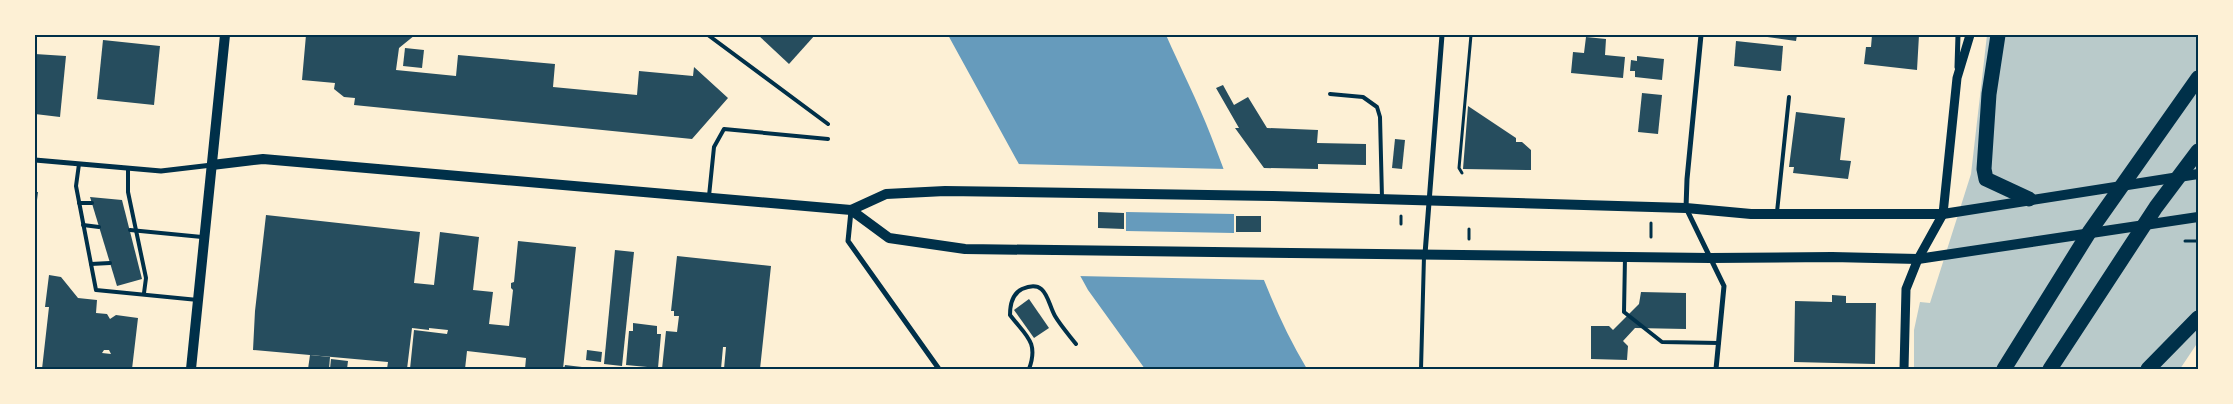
<svg xmlns="http://www.w3.org/2000/svg" width="2233" height="404" font-family="'Roboto Condensed',sans-serif">
	<style>
		.green { fill: #b9caca }
		.water { fill: #669bbc }
		.pier { fill: #fdf0d5; fill-rule: evenodd }
		.building { fill: #264d5e; fill-rule: evenodd }
		.lines { fill: none; stroke-linecap: round; stroke-linejoin: round }
		.path { stroke: #003049; stroke-width: 3 }
		.service { stroke: #003049; stroke-width: 4 }
		.minor { stroke: #003049; stroke-width: 5 }
		.tertiary { stroke: #003049; stroke-width: 9 }
		.secondary { stroke: #003049; stroke-width: 10 }
		.motorway { stroke: #003049; stroke-width: 15 }
		.neatline { fill: none; stroke: #003049; stroke-width: 2 }
	</style>
	<rect width="100%" height="100%" fill="#fdf0d5"/>
	<path class="green" d="M1987,35H2198V342L2180,369H1914V330L1920,302L1930,303L1971,174Z"/>
	<path class="water" d="M948,35H1166C1181,69 1198,102 1211,136C1242,214 1263,296 1307,369H1145L1088,290Z"/>
	<path class="pier" d="M1016,164L1226,169L1267,280L1077,276ZM1126,212L1234,214V233L1126,231Z"/>
	<g class="building">
		<path d="M306,35H415L399,48L396,70L456,76L458,55L555,64L553,87L637,95L639,71L693,76L694,67L728,98L692,139L354,105L355,98L344,97L334,89L335,83L302,80Z"/>
		<path d="M758,35H815L789,64Z"/>
		<path d="M1753,35H1797L1796,41Z"/>
		<path d="M1872,35H1919L1917,70L1864,64L1866,47H1871Z"/>
		<path d="M1586,37L1606,39L1605,55L1625,57L1623,78L1571,73L1573,52L1584,53Z"/>
		<path d="M103,40L160,46L154,105L97,99Z"/>
		<path d="M1736,41L1783,46L1781,71L1734,66Z"/>
		<path d="M405,48L424,50L422,68L403,66Z"/>
		<path d="M35,54L66,56L60,117L35,114Z"/>
		<path d="M1637,56L1664,59L1662,80L1635,77V71H1630L1631,60L1637,61Z"/>
		<path d="M1223,85L1234,105L1248,97L1267,128L1318,130L1317,143L1366,144V165L1318,164V169L1264,168L1235,128H1239L1216,88Z"/>
		<path d="M1642,93L1662,95L1658,134L1638,132Z"/>
		<path d="M1468,106L1516,138V142H1522L1531,150V170L1463,169Z"/>
		<path d="M1796,112L1845,118L1840,160L1851,161L1848,179L1793,173L1794,167H1789Z"/>
		<path d="M1395,139L1405,140L1402,169L1392,168Z"/>
		<path d="M35,192H38L36,208H35Z"/>
		<path d="M90,197L122,200L142,279L117,286Z"/>
		<path d="M1098,212L1124,213V229L1098,228Z"/>
		<path d="M266,215L420,232L414,283L434,285L440,232L479,237L473,290L493,292L489,324L509,326L513,290L511,288V283L514,282L518,241L576,247L563,369H525L526,358L467,351L465,369H410L414,330L447,334L448,330L429,328V330L412,328L407,369H387L388,362L253,350L255,311Z"/>
		<rect x="1236" y="216" width="25" height="16"/>
		<path d="M615,250L634,252L622,366L604,364Z"/>
		<path d="M677,256L771,266L760,369H724L726,347H723L721,369H662L666,331L677,332L679,316H674V311H671Z"/>
		<path d="M49,275L61,277L78,298L97,300L96,313L107,314L110,319L116,315L138,318L132,369H42L49,307H45ZM104,350H109L111,354L102,353Z"/>
		<path d="M1641,292L1686,293V329L1635,328L1623,341L1628,346L1627,360L1591,359V326H1609L1613,330L1639,304Z"/>
		<path d="M1832,295L1846,296V303H1876L1875,364L1794,362L1795,301L1832,302Z"/>
		<path d="M1029,299L1049,328L1034,338L1014,310Z"/>
		<path d="M633,323L657,326V334H661L658,368L626,365L629,331H633Z"/>
		<path d="M587,350L602,352L601,362L586,360Z"/>
		<path d="M310,355L330,357L329,369H308Z"/>
		<path d="M331,359L348,361L347,369H330Z"/>
		<path d="M565,365L582,367V369H564Z"/>
	</g>
	<g class="lines">
		<g class="path">
			<path d="M1462,173L1459,168L1471,35"/>
			<path d="M1401,224V216"/>
			<path d="M1469,229V239"/>
			<path d="M1651,237V223"/>
			<path d="M2185,241H2198"/>
		</g>
		<g class="service">
			<path d="M708,35L828,124"/>
			<path d="M1330,94L1363,97L1377,107L1380,117L1382,198"/>
			<path d="M79,164L76,186L96,290L198,300"/>
			<path d="M128,168V192L146,278L144,293"/>
			<path d="M709,196L714,147L724,129L828,139"/>
			<path d="M79,203H92"/>
			<path d="M1777,212L1789,97"/>
			<path d="M83,225L99,227"/>
			<path d="M130,230L202,237"/>
			<path d="M1625,257L1624,312L1662,342L1719,343"/>
			<path d="M91,264L110,263"/>
			<path d="M1029,369C1039,342 1026,336 1010,315C1010,305 1012,294 1022,289C1047,278 1047,302 1055,316C1061,326 1069,335 1076,344"/>
			<path d="M1421,369L1424,256"/>
		</g>
		<g class="minor">
			<path d="M1701,35L1687,179L1686,208L1724,286L1716,369"/>
			<path d="M1957,67L1958,35"/>
			<path d="M35,160L161,171L212,165"/>
			<path d="M851,211L848,241L939,369"/>
			<path d="M1425,254L1442,35"/>
		</g>
		<path class="tertiary" d="M1904,369L1906,289L1918,259L1943,214L1957,78L1970,35"/>
		<g class="secondary">
			<path d="M212,165L263,159L851,210L886,194L945,191L1273,196L1686,208L1751,214H1943L2198,174"/>
			<path d="M851,210L889,238L965,249L1710,258L1832,257L1918,259L2198,217"/>
			<path d="M191,369L225,35"/>
		</g>
		<g class="motorway">
			<path d="M1998,35L1989,94L1984,169L1986,179L2029,199"/>
			<path d="M2004,369L2090,231L2198,78"/>
			<path d="M2050,369L2156,207L2198,151"/>
			<path d="M2148,369L2198,318"/>
		</g>
	</g>
	<rect width="2233" height="404" fill="none" stroke="#fdf0d5" stroke-width="72"/>
	<rect x="36" y="36" width="2161" height="332" class="neatline"/>
</svg>
